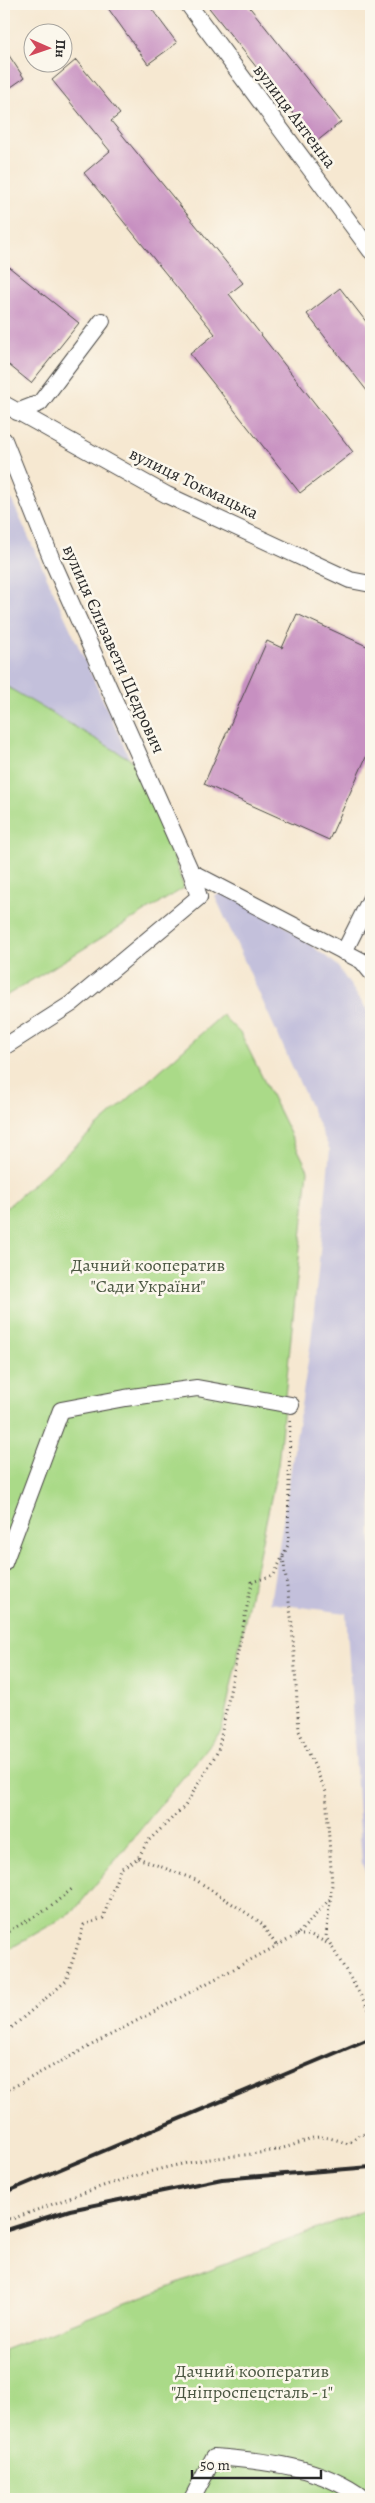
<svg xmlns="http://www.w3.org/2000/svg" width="375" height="2503" font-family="Alegreya,serif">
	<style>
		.industrial { fill: #c3c0db }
		.green { fill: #aada88; stroke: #6a825a }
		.building { fill: #c790c1 }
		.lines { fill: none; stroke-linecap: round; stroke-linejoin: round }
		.minor-casing { stroke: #494744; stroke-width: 18 }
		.path { stroke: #494744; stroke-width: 3; stroke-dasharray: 1 4; stroke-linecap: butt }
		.minor { stroke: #fff; stroke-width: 16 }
		.rail { stroke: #2b2b2b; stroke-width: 4 }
		.labels { text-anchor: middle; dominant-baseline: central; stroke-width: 5; stroke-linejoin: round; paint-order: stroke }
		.street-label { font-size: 18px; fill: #2b2b2b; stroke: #fbf7ec }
		.park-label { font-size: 18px; fill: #4b5742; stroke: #fbf7ec }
	</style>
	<rect width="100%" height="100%" fill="#fbf7ec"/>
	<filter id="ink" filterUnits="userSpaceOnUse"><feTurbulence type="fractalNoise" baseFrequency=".02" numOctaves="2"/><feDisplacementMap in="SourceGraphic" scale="10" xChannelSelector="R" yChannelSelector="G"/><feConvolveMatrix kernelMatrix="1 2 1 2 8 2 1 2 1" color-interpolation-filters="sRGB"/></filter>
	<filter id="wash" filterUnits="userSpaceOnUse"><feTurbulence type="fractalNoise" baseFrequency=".0096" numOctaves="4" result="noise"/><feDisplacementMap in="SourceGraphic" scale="20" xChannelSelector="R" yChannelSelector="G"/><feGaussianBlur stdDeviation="1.12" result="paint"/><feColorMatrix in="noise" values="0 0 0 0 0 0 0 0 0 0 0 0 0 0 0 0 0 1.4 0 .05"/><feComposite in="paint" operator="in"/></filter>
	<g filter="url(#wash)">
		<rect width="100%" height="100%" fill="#f6e8d1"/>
		<g class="industrial">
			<path d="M8,492L133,766L4,686V497Z"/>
			<path d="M235,889L336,964L371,1016V1885L362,1864L346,1613L270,1603L311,1342L330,1150L215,896Z"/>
		</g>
		<g class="green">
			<path d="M4,685L145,768L184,888L4,997Z"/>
			<path d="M222,1015L241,1034L308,1170L278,1465L223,1724L221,1731L73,1912L4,1952V1210Z"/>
			<path d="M371,2208V2499H4V2350Z"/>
		</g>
		<g id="blocks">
			<g class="building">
				<path d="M105,4H148L177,43L148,64Z"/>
				<path d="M206,4H247L341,122L316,142Z"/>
				<path d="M4,48L24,78L4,92Z"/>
				<path d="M76,60L120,114L111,121L243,283L229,294L353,452L300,493L190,354L215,334L84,173L110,151L52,80Z"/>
				<path d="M4,263L79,323L31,383L4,361Z"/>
				<path d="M340,288L371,328V396L307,314Z"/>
				<path d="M297,614L371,648V746L329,840L204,784L267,641L282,648Z"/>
			</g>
		</g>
	</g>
	<g filter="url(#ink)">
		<use href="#blocks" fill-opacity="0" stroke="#494744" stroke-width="1"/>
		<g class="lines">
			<g class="minor-casing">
				<g id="minor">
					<path d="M188,4L371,251"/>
					<path d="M4,404L167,495L350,580L371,584"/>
					<path d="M17,412L40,403L102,321"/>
					<path d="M4,440L52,560L191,872L362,961L371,972"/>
					<path d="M344,952L371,898"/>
					<path d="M4,1047L71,1004L199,897L191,872"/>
					<path d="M4,1563L61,1410L125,1398L197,1388L291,1405"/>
					<path d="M192,2499L214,2457C266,2461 321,2466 364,2499"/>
				</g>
			</g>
			<g class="path">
				<path d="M283,1557L292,1624L299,1731L326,1792L332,1885L326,1937L371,2013"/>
				<path d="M138,1858L196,1880L260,1922L277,1946"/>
				<path d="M4,1934L49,1908L73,1888"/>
				<path d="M297,1935H311L329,1944"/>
				<path d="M4,2034L66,1981L84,1925L103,1918L120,1869L138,1858L148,1841L185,1806L218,1751L252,1582L274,1575L288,1545L290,1420"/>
				<path d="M4,2092L297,1935L330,1899"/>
				<path d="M4,2218L12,2219C71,2198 130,2173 193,2162C221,2156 251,2156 279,2149C312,2142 310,2129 348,2144L359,2135L371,2133"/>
			</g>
			<use href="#minor" class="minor"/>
			<g class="rail">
				<path d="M4,2193L371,2038"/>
				<path d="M4,2231L70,2210L222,2179L371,2167"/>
			</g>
		</g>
	</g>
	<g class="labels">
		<g class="street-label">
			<text transform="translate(295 116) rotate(53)">вулиця Антенна</text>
			<text transform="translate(194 483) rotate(26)">вулиця Токмацька</text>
			<text transform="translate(114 649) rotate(66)">вулиця Єлизавети Щедрович</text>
		</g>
		<g class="park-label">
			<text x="148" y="1265">Дачний кооператив<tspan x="148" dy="21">"Сади України"</tspan></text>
			<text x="252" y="2371">Дачний кооператив<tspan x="252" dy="21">"Дніпроспецсталь - 1"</tspan></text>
		</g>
	</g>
	<rect width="375" height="2503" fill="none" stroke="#fbf7ec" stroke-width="20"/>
	<g transform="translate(48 48) rotate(92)"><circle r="24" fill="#fbf7ec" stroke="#a8a59f"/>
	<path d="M0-4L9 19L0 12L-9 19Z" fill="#d1495b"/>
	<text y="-8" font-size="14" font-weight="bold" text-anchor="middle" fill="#2b2b2b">Пн</text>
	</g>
	<path d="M192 2470v8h129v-8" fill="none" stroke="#2b2b2b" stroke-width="2.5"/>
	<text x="200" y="2470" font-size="15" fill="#2b2b2b" stroke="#fbf7ec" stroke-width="4" paint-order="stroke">50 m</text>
</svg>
